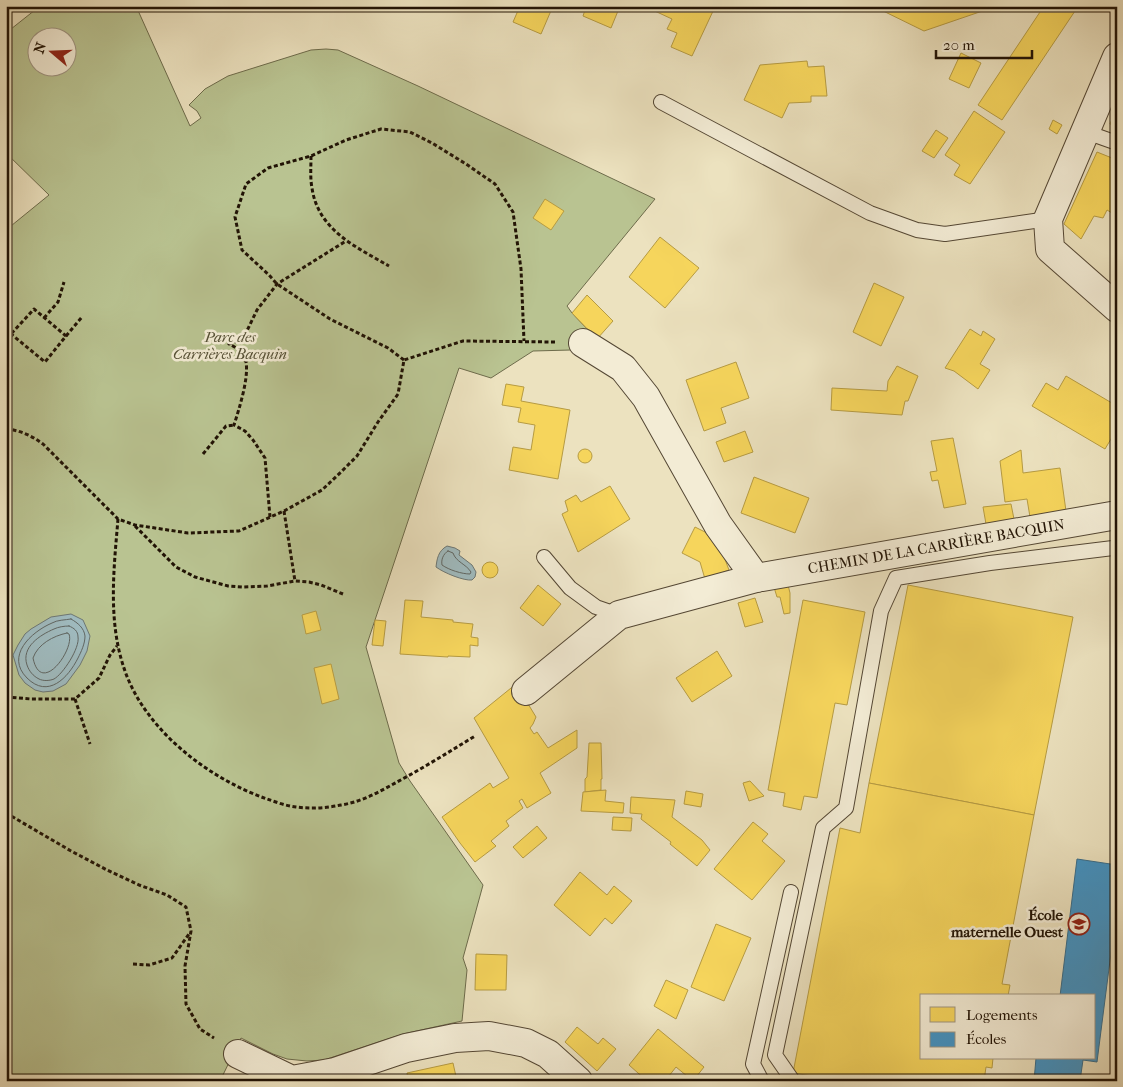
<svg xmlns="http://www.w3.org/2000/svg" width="1123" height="1087" font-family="'IM FELL French Canon',serif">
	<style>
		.green { fill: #b9c391; stroke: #6d6b4b; fill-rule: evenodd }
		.water { fill: #9fbabe; stroke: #6d7774 }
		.homes { fill: #f6d55c; stroke: #b69b42 }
		.schools { fill: #4393c3; stroke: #396d8a }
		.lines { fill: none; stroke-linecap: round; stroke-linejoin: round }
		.shore { stroke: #606662; stroke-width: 1 }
		.service-casing { stroke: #544734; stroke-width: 16 }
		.minor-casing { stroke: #544734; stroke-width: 30 }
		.path { stroke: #211305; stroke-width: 3; stroke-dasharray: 4 2.5; stroke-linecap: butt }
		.service { stroke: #f3ecd5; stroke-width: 14 }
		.minor { stroke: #f3ecd5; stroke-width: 28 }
		.labels { text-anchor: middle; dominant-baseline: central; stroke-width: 5; stroke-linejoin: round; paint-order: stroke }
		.park-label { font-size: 15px; font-style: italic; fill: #565136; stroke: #f3ecd5 }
		.street-label { font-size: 15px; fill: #211305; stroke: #f3ecd5 }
		.poi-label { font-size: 15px; font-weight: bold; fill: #211305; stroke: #f3ecd5; text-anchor: end }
	</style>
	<rect width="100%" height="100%" fill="#ece2bf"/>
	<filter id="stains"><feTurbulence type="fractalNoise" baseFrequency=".004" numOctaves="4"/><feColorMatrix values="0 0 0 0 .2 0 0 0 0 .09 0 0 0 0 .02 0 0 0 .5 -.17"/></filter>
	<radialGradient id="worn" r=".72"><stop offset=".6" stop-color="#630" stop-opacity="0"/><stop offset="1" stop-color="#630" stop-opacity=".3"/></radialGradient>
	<path class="green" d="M40,6H136L190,126L201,118L197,111L189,105L205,89L228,76L311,50L326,49L338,50L418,86L655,199L567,306L572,313L588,330L578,353L571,350L533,351L491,378L459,368L366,647L399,763L410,781L483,885L463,958L467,970L462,1021L403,1034L324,1060L307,1061L287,1059L273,1054L241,1038L220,1081H6V230L49,195L6,153V33ZM38,38H68V68H38Z"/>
	<g class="water">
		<path d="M447,546L455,548L460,551L459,555L472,565L476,572L475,577L472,580C464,581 444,573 436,567C437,559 438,551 447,546Z"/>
		<path d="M71,614L83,620L90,636L87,651L80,665L66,684L53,691L43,692L35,690L25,683L19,675L13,655L18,645L25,634L31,629L51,617Z"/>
	</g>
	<g class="homes">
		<path d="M520,6H553L541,34L513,22Z"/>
		<path d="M577,6H620L611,28L583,16L585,10Z"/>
		<path d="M644,6H709L714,9L692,56L671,47L677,33L667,29L672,19Z"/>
		<path d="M873,6H997L924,31Z"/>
		<path d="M1044,6H1066L1075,11L1002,120L978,105Z"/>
		<path d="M961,53L981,63L969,88L949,79Z"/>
		<path d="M807,61L808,67L824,66L827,96H811V102L789,103L782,118L744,100L760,65Z"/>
		<path d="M1117,108V126L1110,124Z"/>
		<path d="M974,111L1005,132L970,184L954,175L960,165L945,155Z"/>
		<path d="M1053,120L1062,125L1057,134L1049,129Z"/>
		<path d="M936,130L948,138L934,158L922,151Z"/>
		<path d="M1097,152L1117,160V216L1107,210L1103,218L1094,216L1081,239L1064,224Z"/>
		<path d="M545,199L564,211L551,230L533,218Z"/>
		<path d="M660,237L699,268L665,308L629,277Z"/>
		<path d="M874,283L904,297L881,346L853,332Z"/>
		<path d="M587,295L613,321L597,339L572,313Z"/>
		<path d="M970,329L981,336L983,331L995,339L980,364L990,370L978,389L954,371L945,368Z"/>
		<path d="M736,362L749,398L721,408L726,423L704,431L686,380Z"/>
		<path d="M897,366L918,376L908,401H905L902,415L831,410L832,388L887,391L888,381Z"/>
		<path d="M1066,376L1117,406V429L1105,449L1032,406L1046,383L1058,390Z"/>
		<path d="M506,384L524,387L521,401L570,410L558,479L509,470L513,447L531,450L535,425L518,422L521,408L502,405Z"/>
		<path d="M745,431L753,452L724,462L716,442Z"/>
		<path d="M953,438L966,504L944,508L938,480L932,481L930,472L937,471L931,441Z"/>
		<circle cx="585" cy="456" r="7"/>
		<path d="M1021,450L1023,473L1060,468L1066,511L1030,517L1027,499L1005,502L1000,461Z"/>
		<path d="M754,477L809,498L795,533L741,513Z"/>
		<path d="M610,486L630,519L578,552L562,514L568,511L565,501L576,495L581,502Z"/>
		<path d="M1011,504L1014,519L986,524L983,507Z"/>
		<path d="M695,527L713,536L721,549L729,570L705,579L700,562L682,553Z"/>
		<circle cx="490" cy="570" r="8"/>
		<path d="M787,581L790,593V613L784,614L780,597H777L773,584Z"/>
		<path d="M538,585L561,604L543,626L520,608Z"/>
		<path d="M908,585L1073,617L1034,815L869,783Z"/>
		<path d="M755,598L763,622L745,627L738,603Z"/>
		<path d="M405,600L423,601L421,617L453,620V622L473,624L471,637L478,638V646L470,645V657L448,656V657L400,654Z"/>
		<path d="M803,600L865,612L847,705L835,703L817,798L804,796L801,810L783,806L785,793L768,790Z"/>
		<path d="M316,611L321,630L306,634L302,615Z"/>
		<path d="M375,620L386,621L383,646L372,645Z"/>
		<path d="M717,651L732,676L692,702L676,678Z"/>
		<path d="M331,664L339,699L322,704L314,668Z"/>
		<path d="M516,684L536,717L533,724L530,728L534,734L537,732L548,748L577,730V748L540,773L551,793L527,808L522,799L519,801L523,808L506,821L509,826L491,841L496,846L475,862L460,843L442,817L490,783L493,788L509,778L474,718Z"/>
		<path d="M589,743H601L602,779H601V790L585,792V779L587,777Z"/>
		<path d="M750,781L764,796L749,801L743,783Z"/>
		<path d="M869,783L1034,815L1002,984L1010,985L1008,996H922V1058H993L992,1068L986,1067L984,1081H824L825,1078L793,1073L840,828L860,833Z"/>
		<path d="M606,790L605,801L624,803L623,813L581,811L583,792Z"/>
		<path d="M686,791L703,794L701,807L684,804Z"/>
		<path d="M631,797L675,800L672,817L702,840L710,850L697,866L670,844L671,842L641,819L642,814L630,813Z"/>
		<path d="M613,817L632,818L631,831L612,830Z"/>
		<path d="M753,822L768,834L762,841L785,861L752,900L714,869Z"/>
		<path d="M537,826L547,838L523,858L513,847Z"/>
		<path d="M580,872L607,895L614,886L632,901L612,924L605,918L590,936L554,905Z"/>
		<path d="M716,924L751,938L724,1001L691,987Z"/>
		<path d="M476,954L507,955L506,990H475Z"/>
		<path d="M666,980L688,990L676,1019L654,1006Z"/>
		<path d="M577,1027L598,1044L603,1038L616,1049L597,1071L565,1042Z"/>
		<path d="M658,1029L704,1067L693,1081L676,1067L665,1081H647L629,1065Z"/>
		<path d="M453,1063L457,1081H408L407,1073Z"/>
	</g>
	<path class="schools" d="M1077,859L1117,865V906L1097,1062L1083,1060L1080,1081H1034L1036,1058H1094V996H1060Z"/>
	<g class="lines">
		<g class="shore">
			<path d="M448,551L453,553C456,562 466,564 471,572L470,574C462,574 449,570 442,565C441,560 443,554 448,551Z"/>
			<path d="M71,619C78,623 84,628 85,636C85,644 81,652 78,658C68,678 48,699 27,678C5,656 31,632 52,623C57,620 65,620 71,619Z"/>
			<path d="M69,626C74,628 78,631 78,637C80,648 63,674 54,679C49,681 43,681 39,679C33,676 29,671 27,665C21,647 40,635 54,629C58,627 64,626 69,626Z"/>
			<path d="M67,633L69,634C75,649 41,697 33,658C38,644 53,636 67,633Z"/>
		</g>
		<g class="service-casing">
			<g id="service">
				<path d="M661,102L870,213L917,230L945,234L1048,219"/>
				<path d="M1086,132L1117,143"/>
				<path d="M544,557L570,588L596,607L619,615"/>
				<path d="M762,1081L753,1064L791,892"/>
				<path d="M793,1081L775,1055L823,828L846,808L881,611L896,578L990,563L1113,548L1117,546"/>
			</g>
		</g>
		<g class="minor-casing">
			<g id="minor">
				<path d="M1117,57L1048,219L1050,249L1117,308"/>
				<path d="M583,343L623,368L646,397L718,525L756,578"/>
				<path id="s1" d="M526,691L619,615L756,578L1117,515"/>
				<path d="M238,1054L292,1080L335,1072L406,1048L455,1038L489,1036L526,1043L548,1054L578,1081"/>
			</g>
		</g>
		<g class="path">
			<path d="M311,156C311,167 310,178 312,188C318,230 356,247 389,266"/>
			<path d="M44,318L58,302L64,282"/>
			<path d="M66,336L82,317"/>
			<path d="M6,337L11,334L34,309L66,336L45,362L11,334"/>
			<path d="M404,360L388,348L330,319L277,284L269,275L242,250L235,217L246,184L268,168L311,156L346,140L381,129L410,132L432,143L466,164L495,184L513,212L521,269L524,341"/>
			<path d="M6,429C20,430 32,436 43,444L118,519L135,525L188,533L239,531L284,511L322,490L341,472L357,456L378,422L398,394L404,360L463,341L555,342"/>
			<path d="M203,454L226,426L234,425"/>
			<path d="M284,511L295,581"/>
			<path d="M270,517L265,458L253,440L245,431L234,425C239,409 252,370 244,356C240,350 235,347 229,344L243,339L257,310L277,284L346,241"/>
			<path d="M118,519C114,567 108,618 123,665C142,728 207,778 267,799C276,802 286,806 296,807C311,809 327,808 341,805C361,802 379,792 397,782C423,768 449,752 475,736"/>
			<path d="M135,526L176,567L195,577L228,586L242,587L267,586L295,581L309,582L321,585L343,594"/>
			<path d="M6,697L31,699H75L99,678L110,655L117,646"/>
			<path d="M75,699L90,744"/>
			<path d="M6,813L71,851L107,870L139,885L167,895L186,907L191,931L185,966L186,1004L200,1029L214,1038"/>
			<path d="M133,964L149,965L172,958L189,934"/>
		</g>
		<use href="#service" class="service"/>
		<use href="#minor" class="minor"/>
	</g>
	<defs>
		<g id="school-ring" transform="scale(1.125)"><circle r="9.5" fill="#f3ecd5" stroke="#8f2418" stroke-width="1.5"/><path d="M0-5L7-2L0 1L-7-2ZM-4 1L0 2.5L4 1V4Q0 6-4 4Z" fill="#8f2418"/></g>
	</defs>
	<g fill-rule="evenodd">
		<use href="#school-ring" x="1079" y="924"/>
	</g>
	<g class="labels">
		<g class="park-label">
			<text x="230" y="337">Parc des<tspan x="230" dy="17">Carrières Bacquin</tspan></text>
		</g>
		<g class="street-label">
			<text stroke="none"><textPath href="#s1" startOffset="445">CHEMIN DE LA CARRIÈRE BACQUIN</textPath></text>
		</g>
		<g class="poi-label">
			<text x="1063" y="915">École<tspan x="1063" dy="17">maternelle Ouest</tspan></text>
		</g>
	</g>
	<rect width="1123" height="1087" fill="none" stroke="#ece2bf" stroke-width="25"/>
	<rect x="8" y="8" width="1108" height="1072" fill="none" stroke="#211305" stroke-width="2.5"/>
	<rect x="12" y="12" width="1098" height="1062" fill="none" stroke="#211305"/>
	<rect x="920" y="994" width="175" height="65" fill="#f3ecd5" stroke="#9f9582"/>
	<rect x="930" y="1007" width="25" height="15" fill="#f6d55c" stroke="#9f9582"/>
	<text x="966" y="1020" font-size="15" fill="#211305">Logements</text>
	<rect x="930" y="1032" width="25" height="15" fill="#4393c3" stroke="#9f9582"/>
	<text x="966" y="1044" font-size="15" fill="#211305">Écoles</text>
	<g transform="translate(52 52) rotate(289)"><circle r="24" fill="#f3ecd5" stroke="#9f9582"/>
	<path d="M0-4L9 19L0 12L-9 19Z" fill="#8f2418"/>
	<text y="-8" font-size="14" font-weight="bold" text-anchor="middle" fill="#211305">N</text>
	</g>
	<path d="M936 50v8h96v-8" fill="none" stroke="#211305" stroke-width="2.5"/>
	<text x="943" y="50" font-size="15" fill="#211305" stroke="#f3ecd5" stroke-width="4" paint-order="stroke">20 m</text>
	<rect width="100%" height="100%" filter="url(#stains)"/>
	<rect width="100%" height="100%" fill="url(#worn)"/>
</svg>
